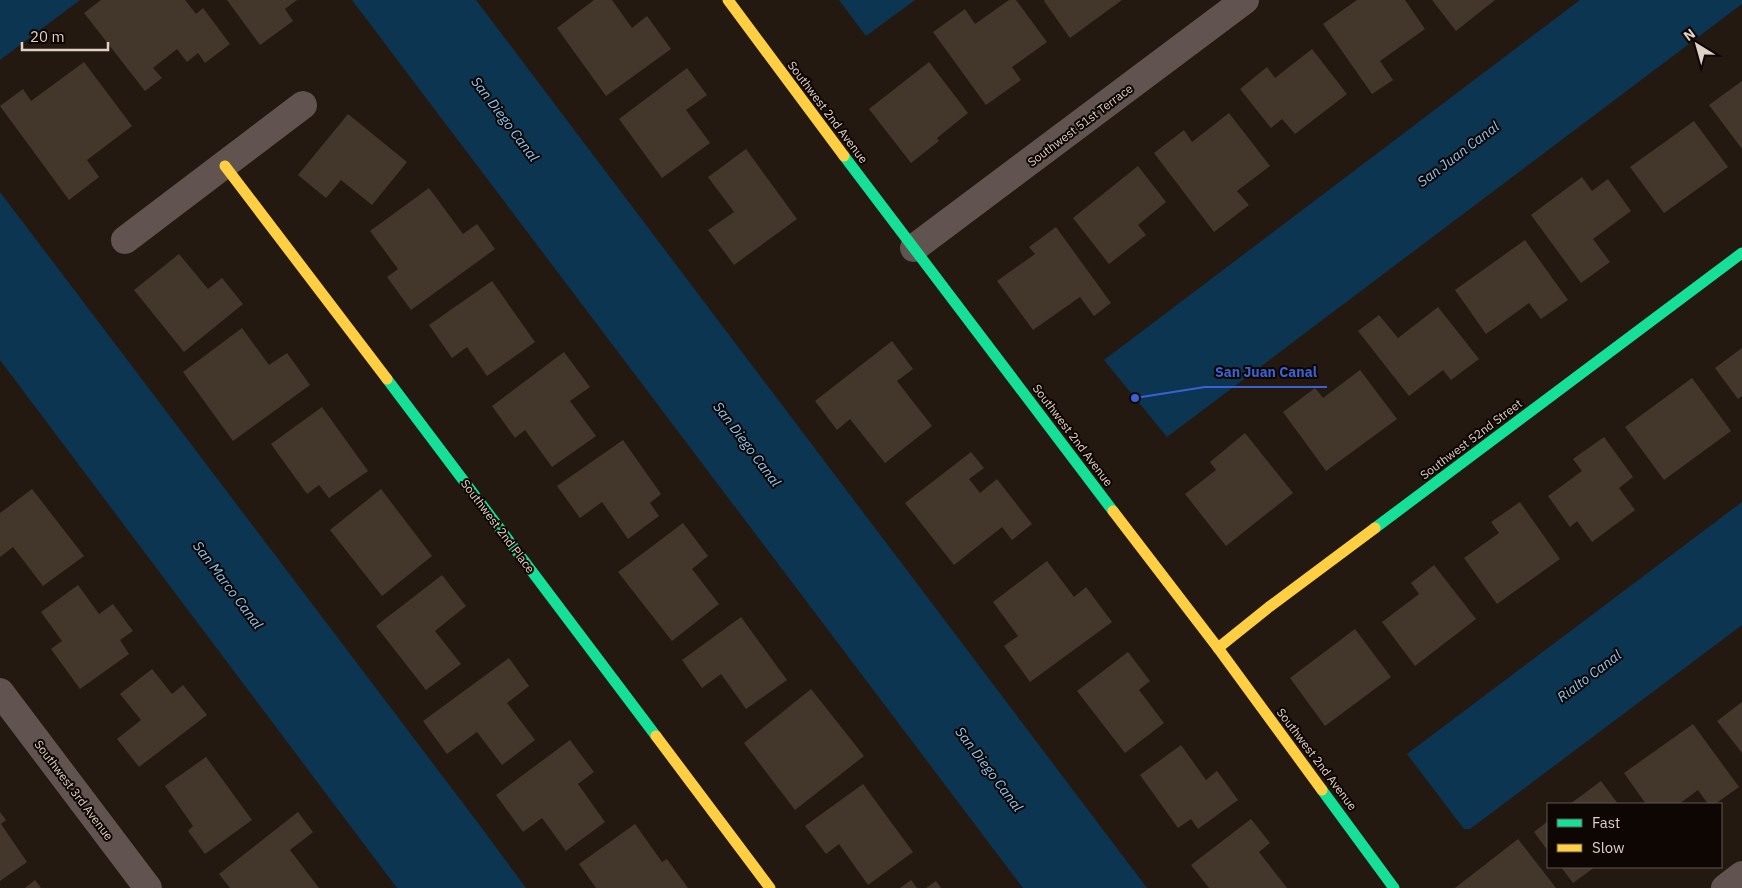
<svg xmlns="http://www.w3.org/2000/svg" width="1742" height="888" font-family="'IBM Plex Sans',sans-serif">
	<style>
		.water { fill: #0b3551 }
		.building { fill: #43372c }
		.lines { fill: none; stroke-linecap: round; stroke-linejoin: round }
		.street { stroke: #615450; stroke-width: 28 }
		.fast { stroke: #16e098; stroke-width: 11 }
		.slow { stroke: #ffcf43; stroke-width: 11 }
		.labels { text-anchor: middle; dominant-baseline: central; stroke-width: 4; stroke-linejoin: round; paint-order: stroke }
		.street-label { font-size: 12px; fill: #dfd1c7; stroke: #0e0602 }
		.water-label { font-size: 14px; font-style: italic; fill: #8ac5f5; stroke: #0e0602 }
		.leader { fill: none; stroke: #3a62d5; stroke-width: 2 }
		.callout-dot { fill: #3a62d5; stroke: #0e0602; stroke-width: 2 }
		.callout-label { font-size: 14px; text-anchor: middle; font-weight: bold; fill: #3a62d5; stroke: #0e0602; stroke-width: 4; stroke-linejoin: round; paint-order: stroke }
	</style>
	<rect width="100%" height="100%" fill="#241911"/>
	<g class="water">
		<path d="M0,0H80L0,60Z"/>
		<path d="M352,0H476L1147,888H1023Z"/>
		<path d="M839,0H915L866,36Z"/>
		<path d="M1580,0H1742V4L1167,437L1104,360Z"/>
		<path d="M0,192L478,823L526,888H397L0,360Z"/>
		<path d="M1742,502V625L1470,829H1464L1407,754Z"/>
	</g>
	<g class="building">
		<path d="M101,0H185L196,14L203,8L230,44L205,63L198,53L187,62L177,49L153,68L162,78L145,91L84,13Z"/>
		<path d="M227,0H297L285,9L293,21L260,45Z"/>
		<path d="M594,0H612L632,28L647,16L671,49L606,96L557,28Z"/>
		<path d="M1009,0H1016L1047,42L1012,67L1021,80L986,105L933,32L965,9L975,24Z"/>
		<path d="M1045,0H1122L1070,38L1044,1Z"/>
		<path d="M1357,0H1405L1425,29L1380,61L1393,80L1372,94L1323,24Z"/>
		<path d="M1432,0H1495L1456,31Z"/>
		<path d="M1312,49L1347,94L1295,134L1282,119L1271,128L1240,89L1267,67L1275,78Z"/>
		<path d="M84,62L132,126L87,160L99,177L69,200L0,106L23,89L31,101Z"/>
		<path d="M929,62L968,113L937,138L939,141L911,163L869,109Z"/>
		<path d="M687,68L707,95L686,110L710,143L662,178L619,119Z"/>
		<path d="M1742,81V149L1709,105Z"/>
		<path d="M1229,113L1270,166L1237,191L1249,205L1214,232L1154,153L1184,130L1192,142Z"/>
		<path d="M348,114L407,162L372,205L341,180L326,198L298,175Z"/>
		<path d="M1694,121L1728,167L1664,213L1630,167Z"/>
		<path d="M746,149L797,219L734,265L708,230L734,212L708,177Z"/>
		<path d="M1138,166L1166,202L1138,225L1146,235L1109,264L1073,218Z"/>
		<path d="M1582,177L1592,191L1608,179L1631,211L1593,239L1610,262L1581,283L1531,215Z"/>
		<path d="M429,188L463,234L477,224L495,249L411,310L387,277L398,269L370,231Z"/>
		<path d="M1056,227L1111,303L1094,316L1080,297L1033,330L997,281L1035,254L1029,247Z"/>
		<path d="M1525,240L1568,300L1541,319L1529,303L1486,334L1455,290Z"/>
		<path d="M179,254L208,289L222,278L243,304L184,352L134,290Z"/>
		<path d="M492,281L535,342L487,376L467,347L452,358L429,325Z"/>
		<path d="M1438,307L1479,359L1451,380L1443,370L1409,396L1358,331L1379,315L1398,338Z"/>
		<path d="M242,328L269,365L287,353L310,385L233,441L183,372Z"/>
		<path d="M892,341L913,369L897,381L932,426L885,463L850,419L837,430L815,401Z"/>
		<path d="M1742,348V396L1738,399L1715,368Z"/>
		<path d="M564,352L590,387L570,401L596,436L552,467L525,430L515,438L492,406Z"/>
		<path d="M1360,370L1397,419L1326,471L1283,412L1315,388L1323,398Z"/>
		<path d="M1692,378L1731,431L1664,480L1625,427Z"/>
		<path d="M322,407L368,471L329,498L319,485L307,494L271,444Z"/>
		<path d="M1245,433L1293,493L1226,546L1185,494L1216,470L1210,462Z"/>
		<path d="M1604,437L1633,477L1619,488L1635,510L1592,542L1577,521L1570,527L1548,496L1582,471L1573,459Z"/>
		<path d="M623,440L661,494L650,503L659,516L628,539L602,502L580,518L557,486Z"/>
		<path d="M971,452L984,468L969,479L980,493L997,479L1032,524L1012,540L1002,527L954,565L905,503Z"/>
		<path d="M32,489L84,556L43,586L13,547L0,557V513Z"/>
		<path d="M381,489L432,556L382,596L330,530Z"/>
		<path d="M1520,502L1560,559L1497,604L1464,558L1499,533L1491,522Z"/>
		<path d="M683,523L708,556L692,569L719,604L672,641L618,572Z"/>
		<path d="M1047,561L1074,597L1086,587L1112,622L1030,682L1004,646L1018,636L993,602Z"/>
		<path d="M1434,565L1476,619L1415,666L1382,622L1419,594L1411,583Z"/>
		<path d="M442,575L466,606L435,631L461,664L426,690L376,626Z"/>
		<path d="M78,585L99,614L113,604L133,631L120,640L129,654L80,689L51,649L62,641L41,612Z"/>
		<path d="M741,617L787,680L746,709L721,674L702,688L682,660Z"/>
		<path d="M1355,629L1391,677L1325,726L1290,678Z"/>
		<path d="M1128,652L1150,681L1139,690L1164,723L1125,753L1077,691Z"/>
		<path d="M509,658L529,686L507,703L535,740L502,765L477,732L447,754L423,721Z"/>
		<path d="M152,669L172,694L183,685L207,715L139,767L117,739L141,720L120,694Z"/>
		<path d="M811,689L864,756L795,810L744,743Z"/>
		<path d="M1742,702V753L1717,721Z"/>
		<path d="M1693,724L1739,787L1715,804H1708L1698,790L1679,804H1646L1624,773Z"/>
		<path d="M570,740L594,772L578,784L605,822L566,851L542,818L523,832L496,795Z"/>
		<path d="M1181,745L1206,780L1217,771L1238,800L1198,829L1191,819L1178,828L1140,775Z"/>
		<path d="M206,757L252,820L205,854L188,831L193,826L165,786Z"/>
		<path d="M1601,781L1618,804H1570Z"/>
		<path d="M863,784L913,852L868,885L839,844L826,854L805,826Z"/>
		<path d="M0,812L6,820L1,824L27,862L0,881Z"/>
		<path d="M298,812L313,832L290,850L319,888H230L219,874Z"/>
		<path d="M1251,819L1270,843L1259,852L1287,888H1209L1191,865Z"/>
		<path d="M1548,821V851L1534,832Z"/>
		<path d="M635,824L662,862L667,859L688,888H596L579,864Z"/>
		<path d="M1518,839L1556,888H1455Z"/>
		<path d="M1561,867H1595L1573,883Z"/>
		<path d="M35,880L41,888H25Z"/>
		<path d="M911,880L917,888H900Z"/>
		<path d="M936,881L941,888H926Z"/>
	</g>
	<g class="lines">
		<g class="street">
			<path d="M125,240L303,105"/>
			<path d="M914,248L1245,0"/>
			<path d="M0,692L148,888"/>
			<path d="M1725,888L1742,875"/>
		</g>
		<g class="fast">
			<path d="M844,156L1113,511"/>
			<path d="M387,379L656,736"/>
			<path d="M1375,528L1742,253"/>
			<path d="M1322,790L1394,888"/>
		</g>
		<g class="slow">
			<path d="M728,0L844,156"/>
			<path d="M225,166L387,379"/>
			<path d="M1113,511L1218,648L1322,790"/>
			<path d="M1218,648L1269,607L1375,528"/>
			<path d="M656,736L770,888"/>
		</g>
	</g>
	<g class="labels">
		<g class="street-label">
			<text transform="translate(828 112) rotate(53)">Southwest 2nd Avenue</text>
			<text transform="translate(1080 125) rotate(-37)">Southwest 51st Terrace</text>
			<text transform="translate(1073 435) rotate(53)">Southwest 2nd Avenue</text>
			<text transform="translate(1471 439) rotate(-37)">Southwest 52nd Street</text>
			<text transform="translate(498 526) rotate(53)">Southwest 2nd Place</text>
			<text transform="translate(1317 759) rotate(53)">Southwest 2nd Avenue</text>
			<text transform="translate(74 790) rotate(53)">Southwest 3rd Avenue</text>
		</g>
		<g class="water-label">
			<text transform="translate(505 119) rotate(53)">San Diego Canal</text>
			<text transform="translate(1458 154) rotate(-37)">San Juan Canal</text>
			<text transform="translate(747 444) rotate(53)">San Diego Canal</text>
			<text transform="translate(228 585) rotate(53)">San Marco Canal</text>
			<text transform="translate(1589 676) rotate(-37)">Rialto Canal</text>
			<text transform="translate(989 769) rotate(53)">San Diego Canal</text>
		</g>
	</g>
	<path class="leader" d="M1135 398L1205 387H1327"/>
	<circle class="callout-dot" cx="1135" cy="398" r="5"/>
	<g class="callout-label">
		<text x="1266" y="377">San Juan Canal</text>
	</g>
	<rect x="1547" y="803" width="175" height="65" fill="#0e0602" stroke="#625751"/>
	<rect x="1557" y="819" width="25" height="8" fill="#16e098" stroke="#625751"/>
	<text x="1592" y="828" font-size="15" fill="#dfd1c7">Fast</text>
	<rect x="1557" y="844" width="25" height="8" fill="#ffcf43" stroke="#625751"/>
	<text x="1592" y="853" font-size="15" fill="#dfd1c7">Slow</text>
	<g transform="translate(1697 45) rotate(323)" stroke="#0e0602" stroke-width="4" paint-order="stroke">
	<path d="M0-4L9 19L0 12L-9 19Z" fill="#dfd1c7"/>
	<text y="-8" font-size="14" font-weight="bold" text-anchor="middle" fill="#dfd1c7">N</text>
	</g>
	<path d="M22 42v8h86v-8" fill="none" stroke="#dfd1c7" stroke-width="2.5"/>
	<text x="30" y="42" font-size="15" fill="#dfd1c7" stroke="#0e0602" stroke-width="4" paint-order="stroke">20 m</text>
</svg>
